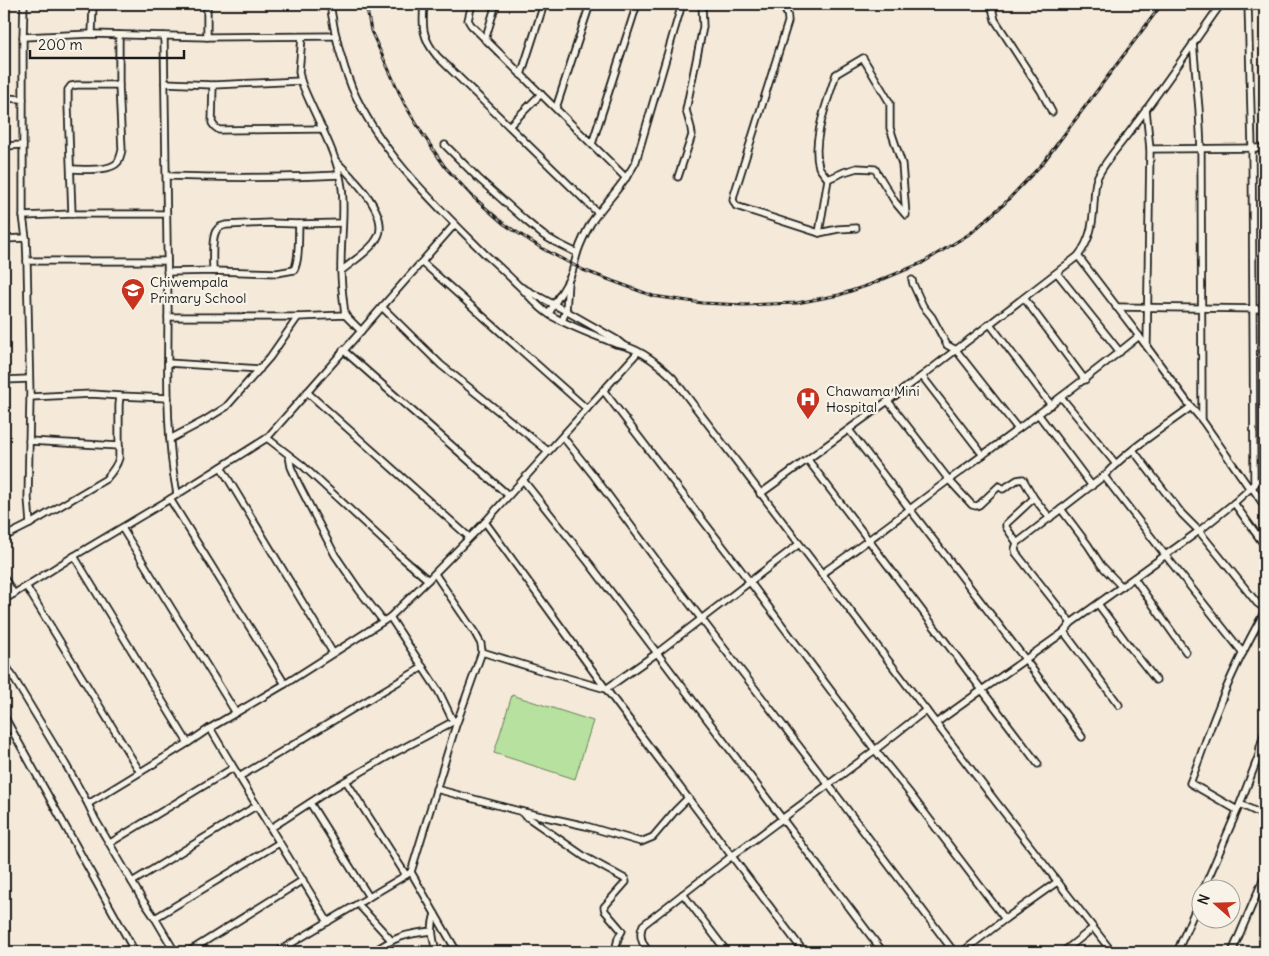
<svg xmlns="http://www.w3.org/2000/svg" width="1269" height="956" font-family="Delius,sans-serif">
	<style>
		.pitch { fill: #b7e19e; stroke: #6a7e5d }
		.lines { fill: none; stroke-linecap: round; stroke-linejoin: round }
		.street-casing { stroke: #1c1c1c; stroke-width: 9 }
		.street { stroke: #f7f3e8; stroke-width: 5.5 }
		.rail-casing { stroke: #1c1c1c; stroke-width: 3 }
		.rail { stroke: #f7f3e8; stroke-width: 1; stroke-dasharray: 4; stroke-linecap: butt }
		.labels { text-anchor: middle; dominant-baseline: central; stroke-width: 4.5; stroke-linejoin: round; paint-order: stroke }
		.poi-label { font-size: 14px; fill: #1c1c1c; stroke: #f7f3e8; text-anchor: start }
	</style>
	<rect width="100%" height="100%" fill="#f5ead9"/>
	<filter id="ink" filterUnits="userSpaceOnUse"><feTurbulence type="fractalNoise" baseFrequency=".02" numOctaves="2"/><feDisplacementMap in="SourceGraphic" scale="10" xChannelSelector="R" yChannelSelector="G"/><feConvolveMatrix kernelMatrix="1 2 1 2 8 2 1 2 1" color-interpolation-filters="sRGB"/></filter>
	<g filter="url(#ink)">
		<path class="pitch" d="M512,695L593,721L575,779L494,753Z"/>
		<g class="lines">
			<g class="street-casing">
				<g id="street">
					<path d="M24,4L23,37V216L26,238L27,261L30,397L28,498L30,524"/>
					<path d="M207,4V37"/>
					<path d="M330,4C334,32 341,61 352,88C381,154 434,203 484,253C495,263 506,273 517,284C528,294 537,307 550,315C571,327 594,335 616,344C638,347 657,362 673,378L996,802L1112,952"/>
					<path d="M424,4C422,26 422,38 437,56L598,213"/>
					<path d="M472,4L468,20L471,25L626,178"/>
					<path d="M755,4C771,5 789,1 788,22L734,195L733,200L736,206L819,233L838,229L856,228"/>
					<path d="M991,4L995,20L1041,91L1052,112"/>
					<path d="M1248,4L1252,148L1254,485"/>
					<path d="M92,34L93,4"/>
					<path d="M164,36C166,127 167,218 168,309C168,371 165,433 177,494"/>
					<path d="M23,37L92,34L207,37L336,36"/>
					<path d="M302,37L299,72L301,81C314,116 337,150 342,188C345,212 341,237 341,261C340,279 343,297 345,315"/>
					<path d="M485,40L496,4"/>
					<path d="M1193,43L1199,109L1201,150L1202,420"/>
					<path d="M521,75L544,4"/>
					<path d="M165,83L213,85L212,123L215,127L219,130L323,129"/>
					<path d="M213,85L301,81"/>
					<path d="M4,98L23,99"/>
					<path d="M556,108L590,4"/>
					<path d="M1146,109L1150,149L1147,346"/>
					<path d="M509,126L541,94"/>
					<path d="M592,144L637,4"/>
					<path d="M445,145L478,178L525,220L543,235L555,242L577,253"/>
					<path d="M4,146L23,145"/>
					<path d="M1150,149L1265,148"/>
					<path d="M336,161C351,176 382,206 380,229C380,233 377,239 374,243C365,254 352,262 341,271"/>
					<path d="M71,169C83,169 110,172 118,162C120,158 121,154 122,150L119,85V35"/>
					<path d="M167,176C224,178 282,178 339,175"/>
					<path d="M678,177L692,135L691,128L686,110L703,27L702,4"/>
					<path d="M828,179L844,172L857,168L875,169L895,202L905,214"/>
					<path d="M72,214L68,106V90L71,86L77,85H119"/>
					<path d="M23,216L72,214H166"/>
					<path d="M819,233L828,179C825,175 821,171 819,167C811,141 828,100 836,74L863,58L890,103V128L902,164L906,215"/>
					<path d="M4,239L26,238"/>
					<path d="M27,261H167"/>
					<path d="M422,262L524,353L587,409"/>
					<path d="M213,271C213,262 211,239 216,231C218,227 222,226 226,225L270,223L299,224"/>
					<path d="M167,272L213,271L277,273L294,270C300,259 298,236 299,224L342,223"/>
					<path d="M1057,273L1120,352"/>
					<path d="M912,280L913,284L923,306L932,317L947,345L956,350L1018,429"/>
					<path d="M521,287L566,311L617,340L623,345"/>
					<path d="M1024,298L1085,380"/>
					<path d="M382,307L441,365L548,451"/>
					<path d="M1116,307L1265,309"/>
					<path d="M549,314C555,301 564,290 570,277C574,268 575,260 578,251C581,242 586,232 591,223C605,202 625,184 636,161L682,4"/>
					<path d="M168,317H298"/>
					<path d="M562,321L566,311L568,282"/>
					<path d="M990,324L1051,405"/>
					<path d="M1139,336L1191,407L1202,420L1250,489"/>
					<path d="M343,350L508,495"/>
					<path d="M168,363L260,369"/>
					<path d="M922,376L983,455"/>
					<path d="M4,380L29,379"/>
					<path d="M603,390L750,582L875,750L908,791L1005,919"/>
					<path d="M307,392L469,537"/>
					<path d="M30,397L92,394L120,396L168,398"/>
					<path d="M1061,397L1116,464"/>
					<path d="M888,401L949,480L972,505L976,506L979,505L999,486L1003,489L1017,480L1023,479L1034,498L1050,518"/>
					<path d="M1038,414L1092,486"/>
					<path d="M849,430L1025,659L1082,737"/>
					<path d="M563,437L594,476L657,561L828,784L954,952"/>
					<path d="M267,438L302,465L399,555L428,580"/>
					<path d="M170,439L202,422L226,407L270,357L298,317L345,315L361,331"/>
					<path d="M29,441L119,446"/>
					<path d="M1133,450L1182,514L1199,531L1257,603L1265,609"/>
					<path d="M289,456L291,467L298,483L335,555L359,590L383,621"/>
					<path d="M808,460L1038,764"/>
					<path d="M221,467L333,653"/>
					<path d="M1104,476L1166,556L1243,653"/>
					<path d="M523,480L589,563L883,952"/>
					<path d="M1251,486L1265,507"/>
					<path d="M760,494L922,376L1078,256C1091,239 1093,223 1094,202C1095,193 1094,184 1098,176C1107,158 1122,143 1134,126C1164,86 1192,45 1221,4"/>
					<path d="M170,499L285,684"/>
					<path d="M1234,503L1265,546"/>
					<path d="M1061,509L1088,545L1101,565L1122,587"/>
					<path d="M485,522L606,689L804,952"/>
					<path d="M122,528L236,713"/>
					<path d="M4,537L30,524L106,479C112,472 117,466 119,458V405L120,396"/>
					<path d="M1017,543L1006,527V524L1034,498"/>
					<path d="M74,556L188,743"/>
					<path d="M435,574L475,633L481,644L482,652L456,725L411,872L457,952"/>
					<path d="M821,574C865,544 907,511 950,479C1014,432 1078,386 1139,336L1078,256"/>
					<path d="M4,578L14,594"/>
					<path d="M1134,578L1186,652"/>
					<path d="M26,586L140,772"/>
					<path d="M4,600L74,556L170,499L267,438L455,224"/>
					<path d="M1098,604L1126,642L1156,680"/>
					<path d="M390,617L439,692L453,721"/>
					<path d="M1071,623L1016,553L1015,549L1017,543L1104,476C1129,449 1161,429 1191,407"/>
					<path d="M1064,632L1119,705"/>
					<path d="M482,652L540,670L606,689L657,653L799,544"/>
					<path d="M4,662L66,765L88,804L95,819L142,899L155,918L175,952"/>
					<path d="M4,716L135,952"/>
					<path d="M936,723L982,690L1064,632L1071,623L1199,531L1234,503L1265,475"/>
					<path d="M210,728C248,793 289,857 328,922"/>
					<path d="M239,777L423,667"/>
					<path d="M346,781L406,875"/>
					<path d="M436,789L519,811L586,826L641,842L653,837L675,811L688,798"/>
					<path d="M310,803L369,897"/>
					<path d="M88,804L188,743L210,728L285,684L390,617L428,580L485,522L638,352"/>
					<path d="M1240,804L1265,816"/>
					<path d="M1237,810L1190,783C1200,759 1207,735 1217,711C1230,677 1247,643 1265,611"/>
					<path d="M523,814L585,857L625,879L626,882L604,907L605,911L622,931L618,938L615,952"/>
					<path d="M271,828L328,791L392,754L458,719"/>
					<path d="M110,843L233,768"/>
					<path d="M132,882L256,806"/>
					<path d="M1204,888L1240,804L1259,755L1260,747L1265,731"/>
					<path d="M683,894L727,952"/>
					<path d="M358,904L391,940"/>
					<path d="M435,914C430,929 433,937 436,952"/>
					<path d="M155,918L279,843"/>
					<path d="M188,952L303,880"/>
					<path d="M277,952L411,872"/>
					<path d="M373,952C395,937 405,934 432,931"/>
					<path d="M649,952C642,944 638,935 643,925L732,856L875,750L926,710"/>
					<path d="M962,952L1005,919L1057,882"/>
					<path d="M1063,952L1093,928"/>
					<path d="M1177,952L1202,894"/>
					<path d="M1232,952L1265,875"/>
				</g>
			</g>
			<use href="#street" class="street"/>
			<g class="rail-casing">
				<path id="rail" d="M366,4L371,31L404,103L422,133L445,167L472,196L504,224L543,249L583,270L653,296L702,303L744,305L797,303L839,295L869,285L922,263L971,233L1004,204L1042,164L1162,4"/>
			</g>
			<use href="#rail" class="rail"/>
		</g>
	</g>
	<defs>
		<g id="school-pin" transform="scale(1.25)"><path d="M0 17L-7.5 6A9.5 9.5 0 1 1 7.5 6Z" fill="#c8321e" stroke="#f7f3e8"/><path d="M0-5L7-2L0 1L-7-2ZM-4 1L0 2.5L4 1V4Q0 6-4 4Z" fill="#fff"/></g>
		<g id="hospital-pin" transform="scale(1.25)"><path d="M0 17L-7.5 6A9.5 9.5 0 1 1 7.5 6Z" fill="#c8321e" stroke="#f7f3e8"/><path d="M-5-5h3v3.5h4V-5h3V5h-3V1.5h-4V5h-3Z" fill="#fff"/></g>
	</defs>
	<g fill-rule="evenodd">
		<use href="#school-pin" x="133" y="290"/>
		<use href="#hospital-pin" x="808" y="399"/>
	</g>
	<g class="labels">
		<g class="poi-label">
			<text x="150" y="282">Chiwempala<tspan x="150" dy="16">Primary School</tspan></text>
			<text x="826" y="391">Chawama Mini<tspan x="826" dy="16">Hospital</tspan></text>
		</g>
	</g>
	<rect width="1269" height="956" fill="none" stroke="#f7f3e8" stroke-width="20"/>
	<rect x="10" y="10" width="1249" height="936" fill="none" stroke="#1c1c1c" stroke-width="2" filter="url(#ink)"/>
	<g transform="translate(1216 904) rotate(290)"><circle r="24" fill="#f7f3e8" stroke="#9f9d96"/>
	<path d="M0-4L9 19L0 12L-9 19Z" fill="#c8321e"/>
	<text y="-8" font-size="14" font-weight="bold" text-anchor="middle" fill="#1c1c1c">N</text>
	</g>
	<path d="M30 50v8h154v-8" fill="none" stroke="#1c1c1c" stroke-width="2.5"/>
	<text x="38" y="50" font-size="15" fill="#1c1c1c" stroke="#f7f3e8" stroke-width="4" paint-order="stroke">200 m</text>
</svg>
